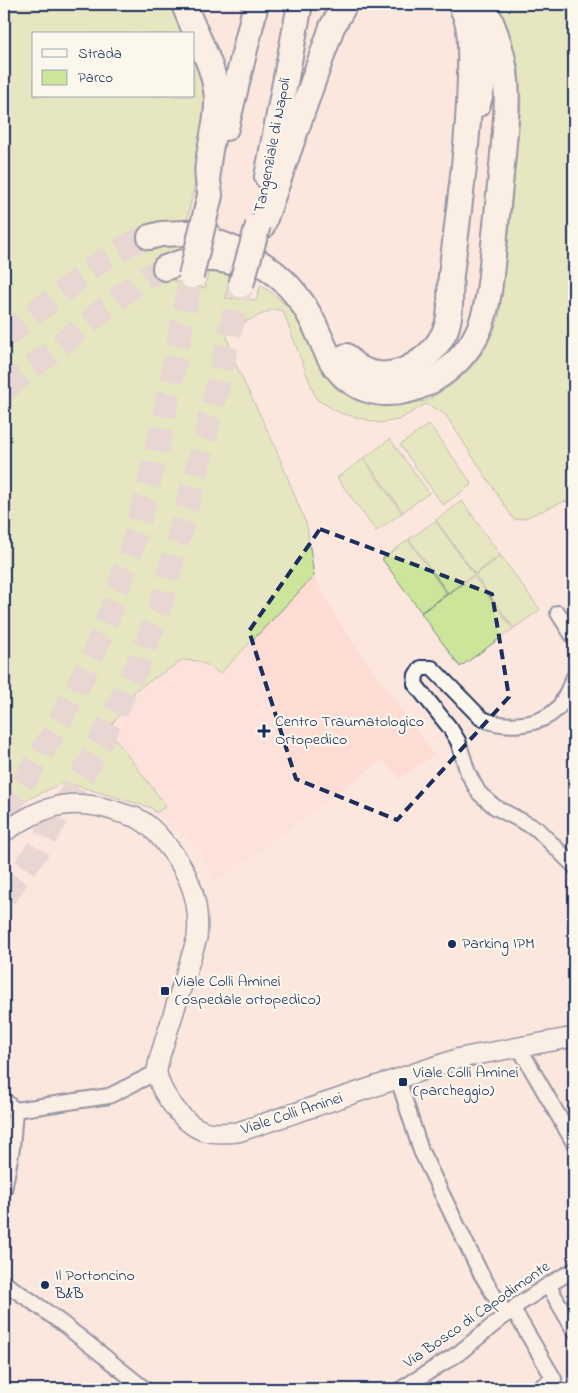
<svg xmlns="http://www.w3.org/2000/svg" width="578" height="1393" font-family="'Indie Flower',sans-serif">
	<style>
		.built { fill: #fddcd4 }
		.green { fill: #cde59b; stroke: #748a7c }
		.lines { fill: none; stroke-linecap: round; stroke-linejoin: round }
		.motorway-tunnel { stroke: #cfc2c4; stroke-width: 24; stroke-dasharray: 24 12; stroke-linecap: butt }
		.minor-casing { stroke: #1b2f5e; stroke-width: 18 }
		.secondary-casing { stroke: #1b2f5e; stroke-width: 22 }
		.motorway-casing { stroke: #1b2f5e; stroke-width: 28 }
		.minor { stroke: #fbf7ec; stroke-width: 14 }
		.secondary { stroke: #fbf7ec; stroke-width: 19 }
		.motorway { stroke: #fbf7ec; stroke-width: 24 }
		.motorway-bridge-casing { stroke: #1b2f5e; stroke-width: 28; stroke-linecap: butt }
		.motorway-bridge { stroke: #fbf7ec; stroke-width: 24 }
		.marked { fill: none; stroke: #1b2f5e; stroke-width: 4; stroke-dasharray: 10 6; stroke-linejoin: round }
		.poi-dot { fill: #1b2f5e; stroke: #fbf7ec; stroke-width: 2 }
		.labels { text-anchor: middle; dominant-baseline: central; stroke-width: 4.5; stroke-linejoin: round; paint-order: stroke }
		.street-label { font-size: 16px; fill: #1b2f5e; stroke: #fbf7ec }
		.poi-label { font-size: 16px; fill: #1b2f5e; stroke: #fbf7ec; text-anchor: start }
	</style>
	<rect width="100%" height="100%" fill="#fce7de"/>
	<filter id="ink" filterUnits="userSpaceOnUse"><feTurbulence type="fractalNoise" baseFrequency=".02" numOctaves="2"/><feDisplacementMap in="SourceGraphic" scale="10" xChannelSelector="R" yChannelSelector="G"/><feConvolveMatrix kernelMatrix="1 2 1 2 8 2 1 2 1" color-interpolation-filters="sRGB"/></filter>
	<g filter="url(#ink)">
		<path class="built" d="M314,576L337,619L434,755L400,779L383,760L217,881L198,850L156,813L166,806L113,736L111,725L129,703L135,690L184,660L198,661L220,673Z"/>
		<g class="green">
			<path d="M4,4H179L186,34H34V96H194V49L212,104L174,281L205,288L210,263L233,267L225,298L256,300L261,285L272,293L291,309L311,340L334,387L356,401L385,407L426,401L453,384L470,369L486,348L499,318L508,243L521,104L519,66L493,4H574V504L565,501L525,518L514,520L445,414L426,404L399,420L379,423L340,413L316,399L283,311L274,309L240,324L230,332L227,337L235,363L274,444L307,526L314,576L220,674L211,667L198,661L183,660L135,690L129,703L111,725L113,736L166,806L156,813L152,808L64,782L4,811Z"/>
			<path d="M429,424L472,484L443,505L400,445Z"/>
			<path d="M390,439L429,493L403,512L364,458Z"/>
			<path d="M363,459L402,513L376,531L337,478Z"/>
			<path d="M462,501L500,555L475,574L436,520Z"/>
			<path d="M435,521L474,574L448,593L409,539Z"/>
			<path d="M408,540L447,594L421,612L382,559Z"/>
			<path d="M501,556L540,610L514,628L475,575Z"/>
			<path d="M474,576L513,629L460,667L421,613Z"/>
		</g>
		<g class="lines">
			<g class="motorway-tunnel">
				<path d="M4,337L101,261L130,244L150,237"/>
				<path d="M4,390L138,282L165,268"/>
				<path d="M4,814C34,766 64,717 88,666C144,542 166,408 191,276"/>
				<path d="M4,897L38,849L94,755L138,664L159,611L201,455L241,285"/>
			</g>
			<g class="minor-casing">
				<g id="minor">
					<path d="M558,613L574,638"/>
					<path d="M574,677C569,686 565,700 558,708C540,727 503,729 481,718L432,668H421L416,675L415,684L450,728L458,741L468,773L479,793L495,807L537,829L574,866"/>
					<path d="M524,1056L574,1143"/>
					<path d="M400,1085L421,1151L480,1272L506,1315"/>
					<path d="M4,1100L15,1110"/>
					<path d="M15,1110L109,1096L157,1072"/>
					<path d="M4,1190L12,1148L15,1110"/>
					<path d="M4,1283C54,1314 99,1353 145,1389"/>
					<path d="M548,1285L574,1330"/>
					<path d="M513,1309L554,1379L537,1389"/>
					<path d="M401,1389L459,1353L519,1304L548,1285L574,1270"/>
				</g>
			</g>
			<g class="secondary-casing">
				<path id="secondary" d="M4,832C18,823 35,812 51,808C70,802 93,804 112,810C120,813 129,815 137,818C149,824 158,834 165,843C189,871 201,901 197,938L160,1056C159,1061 157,1067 157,1072C159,1092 184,1125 204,1131C215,1134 227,1133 238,1132L460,1058L574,1037"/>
			</g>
			<g class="motorway-casing">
				<g id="motorway">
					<path d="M184,4C195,36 215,64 217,99C218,121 210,143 208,164C206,174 209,186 210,195"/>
					<path d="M478,104C485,78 489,59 484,31"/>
					<path d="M226,128L256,4"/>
					<path d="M267,177L300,4"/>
					<path d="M262,227L332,27L345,4"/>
					<path d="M191,234C242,249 285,268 311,318C323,340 328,366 350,381C397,414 461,374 480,327C490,301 491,273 494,245C497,215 500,185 503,155C505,127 509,100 505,72C502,48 494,26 483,4"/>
					<path d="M150,237L161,234L207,232"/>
					<path d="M165,268C194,256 217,256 247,267"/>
					<path d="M346,356C357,370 372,376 389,374C411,371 433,355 443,335C453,318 449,295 451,275C460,200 472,120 470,44C470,30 467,16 460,4"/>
				</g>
			</g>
			<use href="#minor" class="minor"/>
			<use href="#secondary" class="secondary"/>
			<use href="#motorway" class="motorway"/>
			<g class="motorway-bridge-casing">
				<g id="motorway-bridge">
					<path d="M191,276L210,195"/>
					<path d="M241,285L258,225"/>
				</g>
			</g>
			<use href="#motorway-bridge" class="motorway-bridge"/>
		</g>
	</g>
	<path d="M0 0H578V1393H0ZM320,529L492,594L509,697L397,820L296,779L249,631Z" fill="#fce7de" fill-opacity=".55" fill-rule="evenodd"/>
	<path class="marked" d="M320,529L492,594L509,697L397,820L296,779L249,631Z"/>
	<g class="poi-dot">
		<path d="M261.5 723.5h5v5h5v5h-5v5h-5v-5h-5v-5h5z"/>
		<circle cx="452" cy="944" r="5"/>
		<rect x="160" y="986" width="10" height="10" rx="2.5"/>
		<rect x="398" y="1077" width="10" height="10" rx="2.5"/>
		<circle cx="45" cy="1285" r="5"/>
	</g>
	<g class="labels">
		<g class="street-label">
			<text transform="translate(273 145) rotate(-79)">Tangenziale di Napoli</text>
			<text transform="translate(292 1114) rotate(-18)">Viale Colli Aminei</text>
			<text transform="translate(477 1315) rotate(-35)">Via Bosco di Capodimonte</text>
		</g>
		<g class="poi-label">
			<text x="275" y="722">Centro Traumatologico<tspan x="275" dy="18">Ortopedico</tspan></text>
			<text x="462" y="944">Parking IPM</text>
			<text x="175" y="982">Viale Colli Aminei<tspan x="175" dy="18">(ospedale ortopedico)</tspan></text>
			<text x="413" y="1073">Viale Colli Aminei<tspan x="413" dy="18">(parcheggio)</tspan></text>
			<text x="55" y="1276">Il Portoncino<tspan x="55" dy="18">B&amp;B</tspan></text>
		</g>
	</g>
	<rect width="578" height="1393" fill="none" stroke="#fbf7ec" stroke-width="20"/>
	<rect x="10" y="10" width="558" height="1373" fill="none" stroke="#1b2f5e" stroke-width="2" filter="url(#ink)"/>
	<rect x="32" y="32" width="162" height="65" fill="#fbf7ec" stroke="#a1a7b3"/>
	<rect x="42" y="49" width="25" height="8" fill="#fbf7ec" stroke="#a1a7b3"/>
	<text x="78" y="58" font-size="15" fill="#1b2f5e">Strada</text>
	<rect x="42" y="70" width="25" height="15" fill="#cde59b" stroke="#a1a7b3"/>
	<text x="78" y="82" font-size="15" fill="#1b2f5e">Parco</text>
</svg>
